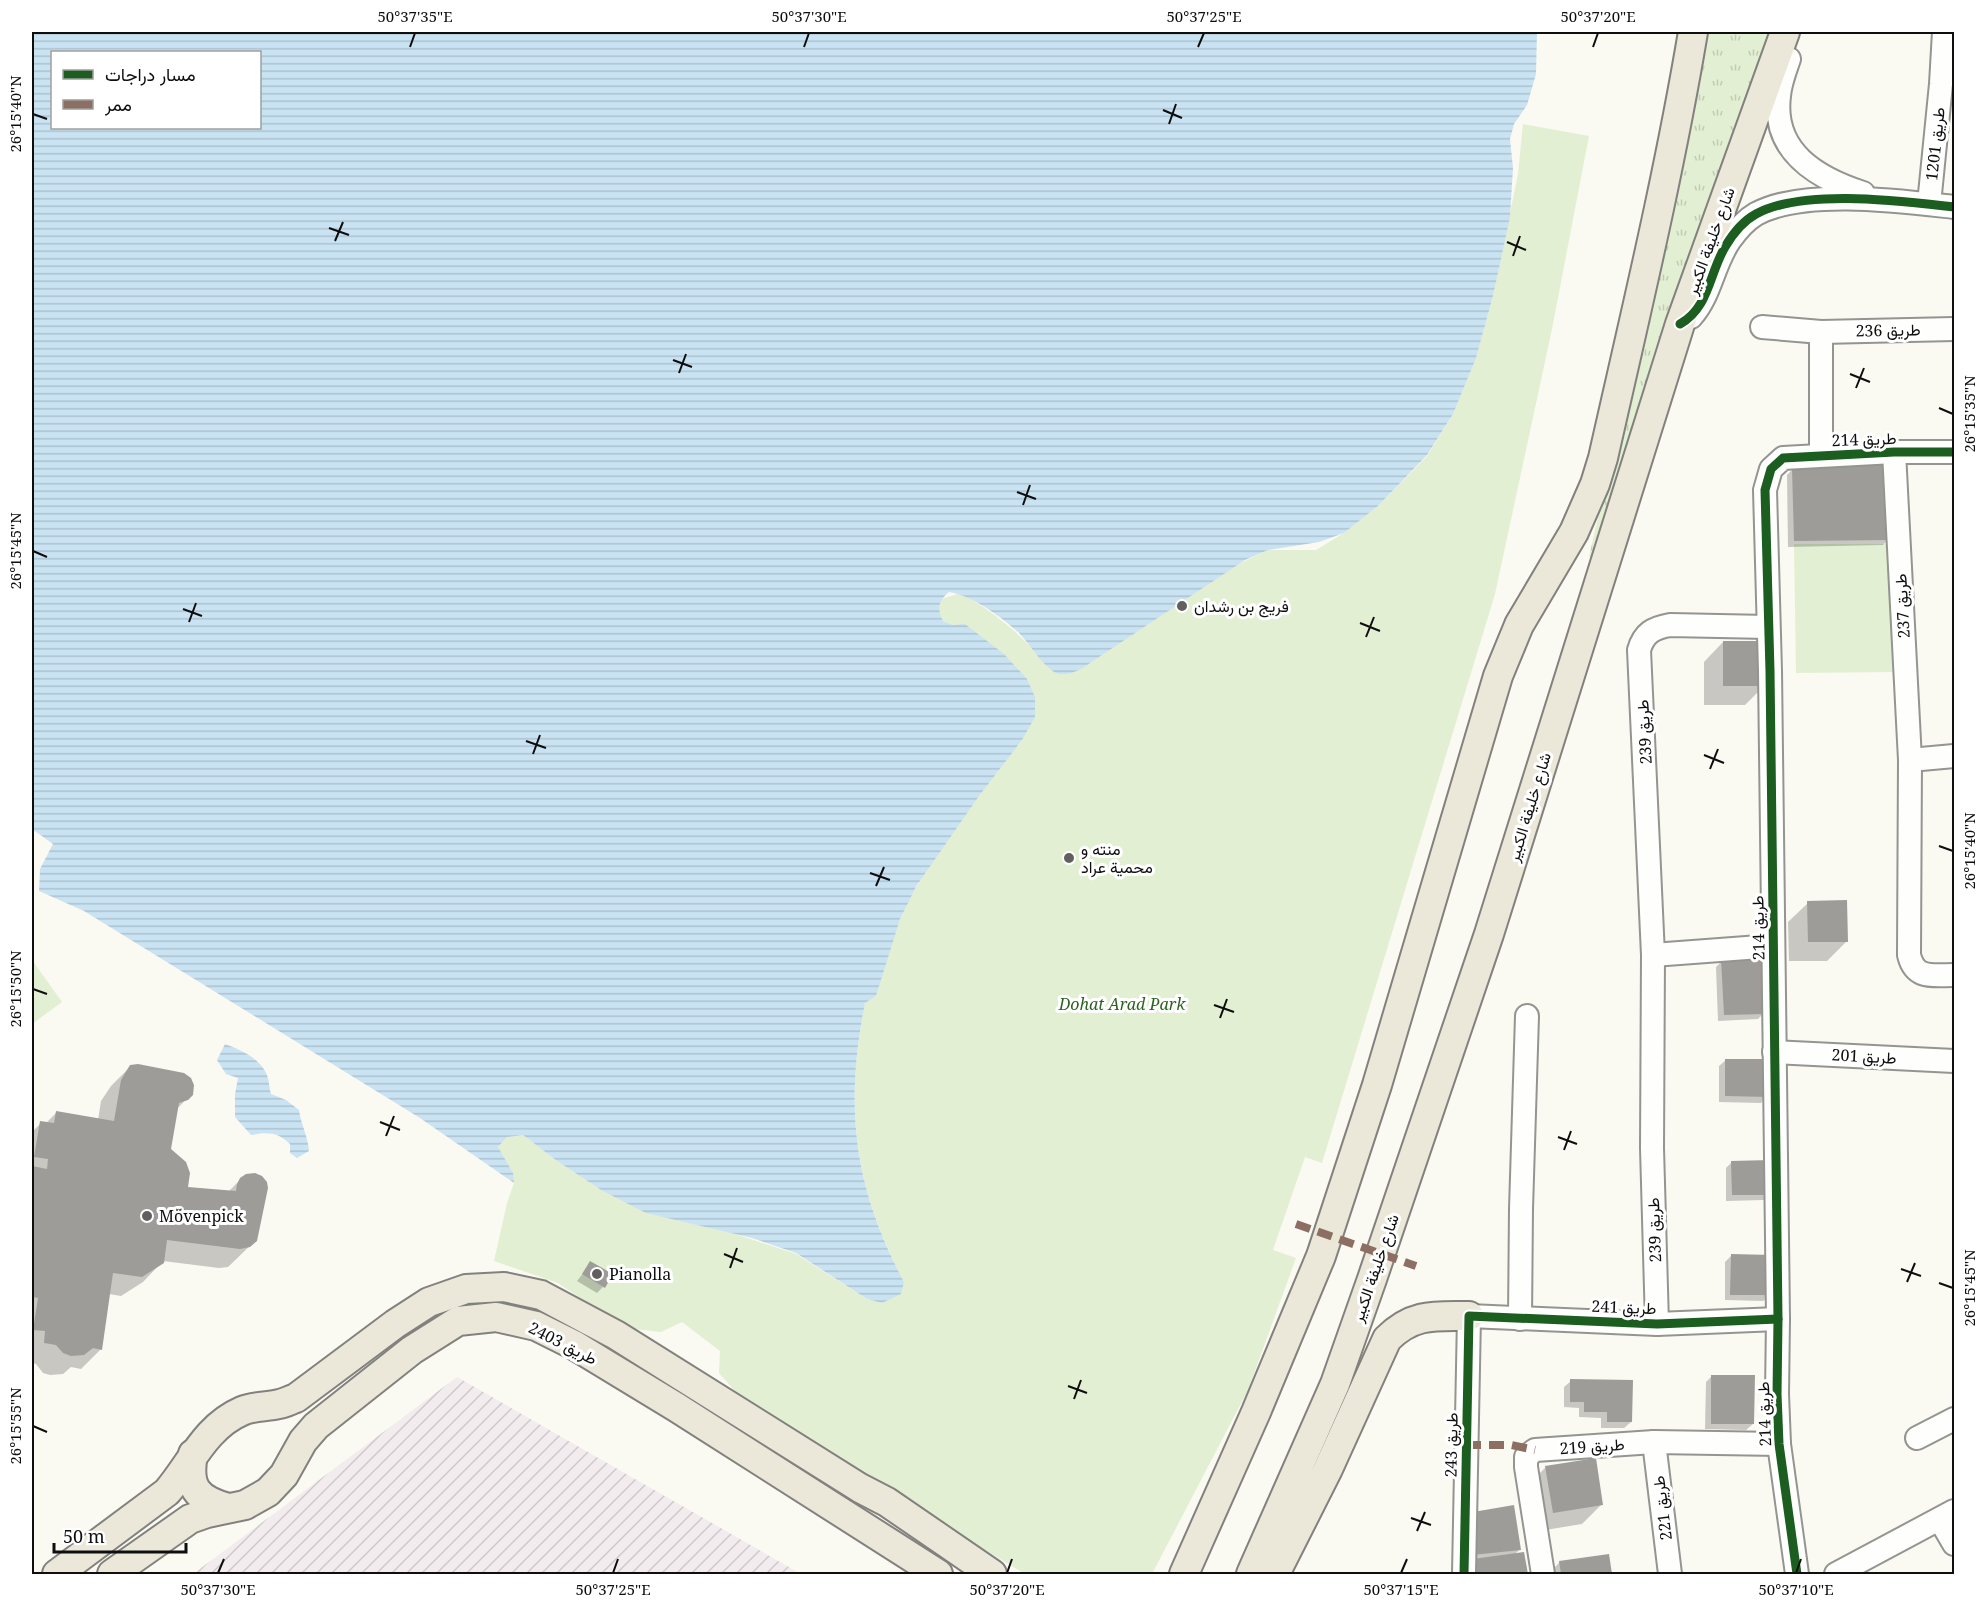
<svg xmlns="http://www.w3.org/2000/svg" width="1986" height="1606" font-family="'Noto Serif',Vazirmatn,serif">
	<style>
		.industrial { fill: url(#industrial-furrows) }
		.grass { fill: url(#grass-tufts) }
		.park { fill: #e3efd3 }
		.water { fill: url(#water-rules); fill-rule: evenodd }
		.shadow { fill: #0003 }
		.building { fill: #9e9c98 }
		.lines { fill: none; stroke-linecap: round; stroke-linejoin: round }
		.minor-casing { stroke: #949491; stroke-width: 26 }
		.major-casing { stroke: #82817e; stroke-width: 32 }
		.minor { stroke: #fefefd; stroke-width: 22 }
		.major { stroke: #ebe8da; stroke-width: 28 }
		.quiet { stroke: #8d6e63; stroke-width: 8; stroke-dasharray: 15 8; stroke-linecap: butt }
		.cycleway-casing { stroke: #fff; stroke-width: 13 }
		.cycleway { stroke: #1b5e20; stroke-width: 9 }
		.ticks { fill: none; stroke: #0e0e0e; stroke-width: 2 }
		.poi-dot { fill: #61605e; stroke: #fff; stroke-width: 2 }
		.labels { text-anchor: middle; dominant-baseline: central; stroke-width: 6; stroke-linejoin: round; paint-order: stroke }
		.street-label { font-size: 16px; fill: #0e0e0e; stroke: #fff }
		.poi-label { font-size: 16px; fill: #0e0e0e; stroke: #fff; text-anchor: start }
		.park-label { font-size: 16px; font-style: italic; fill: #2c6321; stroke: #fff }
		.neatline { fill: none; stroke: #0e0e0e; stroke-width: 2 }
		.ticks-label { font-size: 15px; text-anchor: middle; fill: #0e0e0e }
	</style>
	<defs>
		<pattern id="industrial-furrows" width="10" height="10" patternUnits="userSpaceOnUse" patternTransform="scale(1.5)"><rect width="10" height="10" fill="#f2ecef"/><path d="M-1 1l2-2M0 10L10 0M9 11l2-2" fill="none" stroke="#cec9cc"/></pattern>
		<pattern id="grass-tufts" width="24" height="20" patternUnits="userSpaceOnUse" patternTransform="scale(1.5)"><rect width="24" height="20" fill="#e3efd3"/><path d="M3 7l-1-3M5 7V3M7 7l1-3M15 17l-1-3M17 17v-4M19 17l1-3" fill="none" stroke="#c2ccb4"/></pattern>
		<pattern id="water-rules" width="6" height="5" patternUnits="userSpaceOnUse" patternTransform="scale(1.5)"><rect width="6" height="5" fill="#cae3f3"/><path d="M0 2.5h6" fill="none" stroke="#acc2cf"/></pattern>
	</defs>
	<rect width="100%" height="100%" fill="#faf9f2"/>
	<path class="industrial" d="M457,1377L801,1574H193Z"/>
	<path class="grass" d="M1702,32H1774L1595,559L1589,557L1626,393Z"/>
	<g class="park">
		<path d="M1523,124L1589,136L1552,329L1495,594L1322,1163L1305,1157L1273,1250L1296,1258L1248,1390L1152,1574H1025L749,1407L719,1373L720,1351L682,1322L661,1332L624,1328L558,1283L494,1261L507,1203L514,1183L512,1173L498,1147L507,1137L523,1135L557,1161L601,1190L796,1254L867,1299L882,1303L904,1282C854,1186 844,1108 865,1002L876,996C883,970 889,942 901,917C931,853 978,796 1022,740L953,625L943,621L938,611L941,599L961,593C994,613 1016,630 1041,658L1268,550H1316L1344,533L1378,506L1427,456L1453,414L1476,357L1493,296L1518,174Z"/>
		<path d="M1794,544H1891L1893,672L1796,673Z"/>
		<path d="M32,960L62,1002L32,1024Z"/>
	</g>
	<g class="water">
		<path d="M32,32H1537L1536,74L1527,105L1514,124L1510,139L1513,168L1510,217L1493,296L1476,358L1453,414L1427,455L1378,506L1344,533L1319,542L1268,550L1245,560L1081,669C1072,673 1063,677 1054,672C1041,663 1031,646 1020,634C1003,618 972,595 949,592C938,601 937,609 943,621L953,625L965,624L1004,654L1027,679L1035,697V717L1022,740L979,796L917,885L900,919L876,996L865,1003C844,1108 854,1187 904,1282L901,1294L882,1303L867,1299L796,1253L752,1238L646,1213L601,1190L557,1161L523,1135L507,1137L498,1147L513,1173L514,1183L420,1118L84,911L39,891L40,869L53,844L32,829ZM52,52H260V128H52Z"/>
		<path d="M225,1044C239,1049 257,1057 265,1071C269,1077 269,1087 271,1094L286,1100L299,1110C301,1125 308,1136 309,1151L297,1158L290,1153V1144C278,1132 267,1132 251,1135L235,1117V1094L238,1078L226,1074L217,1060Z"/>
	</g>
	<g class="shadow">
		<path d="M1793,469L1889,539L1883,545L1788,547L1787,475Z"/>
		<path d="M1723,642L1764,686L1745,705H1704V662Z"/>
		<path d="M1808,903L1847,941L1827,961H1789L1788,922Z"/>
		<path d="M1722,961L1764,1013L1758,1019L1718,1021L1716,967Z"/>
		<path d="M1726,1060L1767,1096L1761,1103L1719,1102V1066Z"/>
		<path d="M131,1066L191,1094L176,1110L169,1150L187,1188L228,1192L241,1179L255,1241L228,1267L219,1268L163,1261L143,1282L121,1296L109,1294L101,1349L81,1369L71,1367L63,1374L50,1375L43,1373L36,1364L32,1363V1132L41,1123L45,1124L56,1113L98,1120L101,1101L111,1086Z"/>
		<path d="M1732,1162L1770,1194L1764,1200L1726,1201V1168Z"/>
		<path d="M1732,1255L1770,1295L1763,1301L1725,1300V1262Z"/>
		<path d="M591,1263L603,1287L597,1293L577,1281Z"/>
		<path d="M1712,1376L1753,1424L1746,1430L1705,1429L1706,1382Z"/>
		<path d="M1571,1381L1631,1422L1624,1428H1601V1418L1579,1417V1408L1564,1407V1387Z"/>
		<path d="M1546,1467L1602,1504L1582,1524L1533,1532L1526,1487Z"/>
		<path d="M1467,1520L1520,1549L1515,1554L1523,1553L1526,1574H1468Z"/>
		<path d="M1608,1556L1610,1574H1548L1560,1562Z"/>
	</g>
	<g class="building">
		<path d="M1886,464L1891,540L1794,541L1792,468Z"/>
		<rect x="1723" y="641" width="43" height="45"/>
		<path d="M1847,900L1848,942H1808L1807,901Z"/>
		<path d="M1763,958L1765,1014L1724,1015L1721,959Z"/>
		<path d="M1725,1059H1769V1097L1725,1096Z"/>
		<path d="M138,1064L184,1073L191,1078L194,1085L193,1095L188,1100L179,1103L171,1149L186,1162L190,1173L188,1187L236,1191L237,1184L240,1178L246,1174L255,1173L262,1176L267,1182L268,1188L257,1241L250,1247L240,1249L167,1240L164,1263L142,1277L113,1273L102,1350L93,1348L84,1355L71,1356L63,1353L56,1345L44,1343L45,1331L33,1330L38,1298L32,1297V1166L47,1169L48,1159L34,1157L40,1121L54,1123L56,1111L114,1121L121,1080L130,1065Z"/>
		<path d="M1771,1160L1772,1195H1732L1731,1161Z"/>
		<path d="M1731,1254L1772,1255L1771,1295H1730Z"/>
		<path d="M590,1261L613,1274L605,1288L582,1274Z"/>
		<path d="M1711,1375H1755L1754,1424H1711Z"/>
		<path d="M1570,1379L1633,1380L1632,1422H1607V1412H1584V1402H1570Z"/>
		<path d="M1596,1458L1603,1505L1553,1513L1545,1466Z"/>
		<path d="M1514,1505L1521,1550L1472,1555L1473,1512Z"/>
		<path d="M1524,1552L1528,1574H1475L1473,1559Z"/>
		<path d="M1609,1554L1612,1574H1561L1559,1561Z"/>
	</g>
	<g class="lines">
		<g class="minor-casing">
			<g id="minor">
				<path d="M1789,59C1785,71 1780,83 1779,96C1772,152 1817,178 1863,193"/>
				<path d="M1929,204L1941,84L1944,32"/>
				<path d="M1691,317C1711,295 1713,264 1730,240C1737,230 1746,220 1756,214C1804,188 1901,201 1954,207"/>
				<path d="M1762,327L1821,332L1954,329"/>
				<path d="M1821,332V455"/>
				<path d="M1894,452L1910,760L1909,955C1915,980 1933,975 1954,975"/>
				<path d="M1910,760L1954,756"/>
				<path d="M1653,955L1773,946"/>
				<path d="M1774,1052L1954,1061"/>
				<path d="M1520,1319L1521,1209L1527,1016"/>
				<path d="M1657,1324L1652,1148L1653,955L1639,650C1644,633 1653,628 1670,625L1768,627"/>
				<path d="M1917,1438L1954,1419"/>
				<path d="M1654,1442L1670,1574"/>
				<path d="M1940,1520L1954,1544"/>
				<path d="M1464,1574L1469,1316L1657,1324L1778,1319"/>
				<path d="M1543,1574L1526,1467V1457L1535,1450L1654,1442L1779,1444"/>
				<path d="M1797,1574L1779,1444L1777,1394L1778,1319L1770,671L1765,490L1771,469L1783,458L1894,452H1954"/>
				<path d="M1836,1574L1954,1511"/>
			</g>
		</g>
		<g class="major-casing">
			<g id="major">
				<path d="M193,1454C187,1487 196,1499 228,1508"/>
				<path d="M57,1574L167,1492C191,1464 205,1427 242,1411C253,1406 267,1407 279,1404C285,1403 290,1400 296,1398L395,1324L429,1302L466,1289L504,1287L541,1295L616,1335L860,1488L887,1502L992,1574"/>
				<path d="M112,1574L190,1519L207,1513L245,1505L268,1492L284,1475L303,1441L316,1426L412,1350L458,1321L496,1317L536,1326L574,1345L676,1407L938,1574"/>
				<path d="M1184,1574L1256,1412L1321,1256L1377,1085L1498,676L1519,625L1574,532L1595,484L1603,458C1635,316 1669,175 1693,32"/>
				<path d="M1251,1574L1335,1384L1372,1279L1489,934L1680,324L1785,32"/>
				<path d="M1275,1574L1328,1469L1387,1339C1413,1313 1435,1316 1469,1316"/>
			</g>
		</g>
		<use href="#minor" class="minor"/>
		<use href="#major" class="major"/>
		<g class="quiet">
			<path d="M1296,1224L1416,1266"/>
			<path d="M1466,1445H1511L1535,1450"/>
		</g>
		<g class="cycleway-casing">
			<g id="cycleway">
				<path d="M1680,324C1709,308 1709,274 1725,247C1732,235 1743,221 1756,214C1804,188 1901,201 1954,207"/>
				<path d="M1464,1574L1469,1316L1657,1324L1778,1319"/>
				<path d="M1797,1574L1779,1444L1777,1394L1778,1319L1770,671L1765,490L1771,469L1783,458L1894,452H1954"/>
			</g>
		</g>
		<use href="#cycleway" class="cycleway"/>
	</g>
	<path class="ticks" d="M410,47L415,33M804,47L809,33M1198,47L1204,33M1593,47L1598,33M1163,110L1182,118M33,114L47,119M1169,124L1176,104M329,228L349,235M335,241L343,222M1507,242L1526,250M1513,256L1520,236M673,360L692,367M679,373L686,354M1850,374L1870,382M1856,388L1864,368M1939,408L1953,414M1017,492L1036,499M1023,505L1030,485M33,551L47,557M183,609L202,616M189,622L196,603M1360,623L1380,631M1366,637L1374,617M526,741L546,748M533,754L540,735M1704,755L1724,763M1710,769L1718,749M1939,846L1953,851M870,873L890,880M876,886L884,867M33,989L47,994M1214,1005L1234,1012M1220,1018L1227,999M380,1122L400,1130M386,1136L394,1116M1558,1137L1577,1144M1564,1150L1571,1131M724,1254L743,1262M730,1268L737,1248M1901,1269L1921,1276M1907,1282L1915,1263M1939,1283L1953,1288M1068,1386L1087,1393M1074,1399L1081,1380M33,1426L47,1432M1411,1518L1431,1525M1417,1531L1425,1512M218,1573L224,1559M613,1573L618,1559M1007,1573L1012,1559M1401,1573L1407,1559M1796,1573L1801,1559"/>
	<g class="poi-dot">
		<circle cx="1182" cy="606" r="6"/>
		<circle cx="1069" cy="858" r="6"/>
		<circle cx="147" cy="1216" r="6"/>
		<circle cx="597" cy="1274" r="6"/>
	</g>
	<g class="labels">
		<g class="street-label">
			<text transform="translate(1935 144) rotate(-84)">طريق 1201</text>
			<text transform="translate(1710 241) rotate(-70)">شارع خليفة الكبير</text>
			<text transform="translate(1888 330) rotate(-1)">طريق 236</text>
			<text transform="translate(1864 439) rotate(-2)">طريق 214</text>
			<text transform="translate(1902 606) rotate(-93)">طريق 237</text>
			<text transform="translate(1644 732) rotate(-93)">طريق 239</text>
			<text transform="translate(1529 807) rotate(-73)">شارع خليفة الكبير</text>
			<text transform="translate(1758 928) rotate(-91)">طريق 214</text>
			<text transform="translate(1864 1056) rotate(3)">طريق 201</text>
			<text transform="translate(1654 1230) rotate(-92)">طريق 239</text>
			<text transform="translate(1375 1268) rotate(-71)">شارع خليفة الكبير</text>
			<text transform="translate(1624 1307) rotate(2)">طريق 241</text>
			<text transform="translate(563 1343) rotate(27)">طريق 2403</text>
			<text transform="translate(1764 1414) rotate(-92)">طريق 214</text>
			<text transform="translate(1451 1445) rotate(-89)">طريق 243</text>
			<text transform="translate(1592 1446) rotate(-4)">طريق 219</text>
			<text transform="translate(1662 1508) rotate(-97)">طريق 221</text>
		</g>
		<g class="poi-label">
			<text x="1194" y="606">فريج بن رشدان</text>
			<text x="1081" y="849">منته و<tspan x="1081" dy="18">محمية عراد</tspan></text>
			<text x="159" y="1216">Mövenpick</text>
			<text x="609" y="1274">Pianolla</text>
		</g>
		<g class="park-label">
			<text x="1122" y="1004">Dohat Arad Park</text>
		</g>
	</g>
	<rect width="1986" height="1606" fill="none" stroke="#ffffff" stroke-width="66"/>
	<rect x="51" y="51" width="210" height="78" fill="#ffffff" stroke="#9f9f9f" stroke-width="1.5"/>
	<rect x="63" y="70" width="30" height="9" fill="#1b5e20" stroke="#9f9f9f" stroke-width="1.5"/>
	<text x="105" y="81" font-size="18" fill="#0e0e0e">مسار دراجات</text>
	<rect x="63" y="100" width="30" height="9" fill="#8d6e63" stroke="#9f9f9f" stroke-width="1.5"/>
	<text x="105" y="111" font-size="18" fill="#0e0e0e">ممر</text>
	<path d="M54 1543v9h132v-9" fill="none" stroke="#0e0e0e" stroke-width="3"/>
	<text x="63" y="1543" font-size="18" fill="#0e0e0e" stroke="#ffffff" stroke-width="4.5" paint-order="stroke">50 m</text>
	<rect x="33" y="33" width="1920" height="1540" class="neatline"/>
	<g class="ticks-label">
		<text x="415" y="22">50°37'35"E</text>
		<text x="809" y="22">50°37'30"E</text>
		<text x="1204" y="22">50°37'25"E</text>
		<text x="1598" y="22">50°37'20"E</text>
		<text transform="translate(16 114) rotate(-90)" y="5">26°15'40"N</text>
		<text transform="translate(1970 414) rotate(-90)" y="5">26°15'35"N</text>
		<text transform="translate(16 551) rotate(-90)" y="5">26°15'45"N</text>
		<text transform="translate(1970 851) rotate(-90)" y="5">26°15'40"N</text>
		<text transform="translate(16 989) rotate(-90)" y="5">26°15'50"N</text>
		<text transform="translate(1970 1288) rotate(-90)" y="5">26°15'45"N</text>
		<text transform="translate(16 1426) rotate(-90)" y="5">26°15'55"N</text>
		<text x="218" y="1595">50°37'30"E</text>
		<text x="613" y="1595">50°37'25"E</text>
		<text x="1007" y="1595">50°37'20"E</text>
		<text x="1401" y="1595">50°37'15"E</text>
		<text x="1796" y="1595">50°37'10"E</text>
	</g>
</svg>
